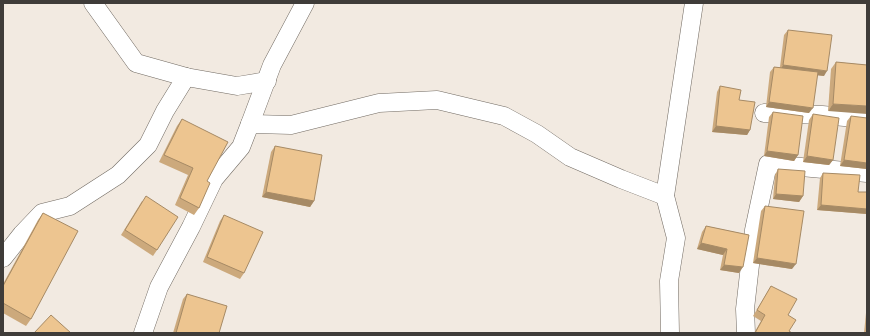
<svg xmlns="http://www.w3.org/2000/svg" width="870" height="336" font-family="'Exo 2',sans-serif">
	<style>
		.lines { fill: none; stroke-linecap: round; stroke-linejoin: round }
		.minor-casing { stroke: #726b63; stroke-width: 19 }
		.minor { stroke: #fff; stroke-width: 18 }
		.wall { fill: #cca97c }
		.shaded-wall { fill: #a68a65 }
		.building { fill: #edc590; stroke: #a68a65 }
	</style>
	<rect width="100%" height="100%" fill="#f2eae1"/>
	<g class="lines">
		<g class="minor-casing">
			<g id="minor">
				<path d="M93,3L136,63L186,77L237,86L267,81"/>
				<path d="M764,113L822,115L867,119"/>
				<path d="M250,124L272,65L305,3"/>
				<path d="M3,258L22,234L42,213L70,206L118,175L148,145L165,111L186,77"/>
				<path d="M143,333L159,287L191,227L214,179L241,147L250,124L291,125L379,103L437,100L504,116L537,134L570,157L621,179L665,196"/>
				<path d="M670,333L669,281L676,238L665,196L694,3"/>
				<path d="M746,333L745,309L754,230L768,164L867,173"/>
			</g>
		</g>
		<use href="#minor" class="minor"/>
	</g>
	<g class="wall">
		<path d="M788,30L824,76L817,75L809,113L766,107L770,72L774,67H780L784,35Z"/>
		<path d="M836,62L867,65L828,111L831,69Z"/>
		<path d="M720,86L739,100L750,130L747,135L712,132L717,92Z"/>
		<path d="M773,112L798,155L794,161L764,156L769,117Z"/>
		<path d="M813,114L833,160L829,165L803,162L809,120Z"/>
		<path d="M851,116L867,169L840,166L847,121Z"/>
		<path d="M182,119L207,181L199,208L194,215L175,205L188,175L159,162L177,126Z"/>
		<path d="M275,146L314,201L310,207L262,197L271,152Z"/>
		<path d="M778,169L803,196L799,202L773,199L775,175Z"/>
		<path d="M823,173L858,192H867V214L817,210L820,178Z"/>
		<path d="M142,201L157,250L153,256L121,235Z"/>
		<path d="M765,206L792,269L753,263L761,211Z"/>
		<path d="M43,213L31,319L26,326L3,313V284L38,220Z"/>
		<path d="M224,215L244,273L240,279L203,262L220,221Z"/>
		<path d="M706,226L749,235L739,273L720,270L723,255L697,249L702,232Z"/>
		<path d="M771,286L788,315L789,331L792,333H754L761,321L753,316Z"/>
		<path d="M187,294L219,333H173L183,299Z"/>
		<path d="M867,303V333H864Z"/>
	</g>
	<g class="shaded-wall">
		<path d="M783,65L827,71L824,76L780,71Z"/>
		<path d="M769,102L813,108L809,113L766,107Z"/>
		<path d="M833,104L867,106V114L828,111Z"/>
		<path d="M716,126L750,130L747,135L712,132Z"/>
		<path d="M767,151L798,155L794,161L764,156Z"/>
		<path d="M807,156L833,160L829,165L803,162Z"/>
		<path d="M844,160L867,163V169L840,166Z"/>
		<path d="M266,192L314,201L310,207L262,197Z"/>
		<path d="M776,194L803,196L799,202L773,199Z"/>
		<path d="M821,205L867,209V214L817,210Z"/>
		<path d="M701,243L727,249L723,255L697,249Z"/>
		<path d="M757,258L796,264L792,269L753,263Z"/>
		<path d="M724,265L743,267L739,273L720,270Z"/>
	</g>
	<g class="building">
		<path d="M788,30L832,35L827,71L783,65Z"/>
		<path d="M836,62L867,65V106L833,104Z"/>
		<path d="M774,67L818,72L813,108L769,102Z"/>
		<path d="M720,86L741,90L739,100L755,102L750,130L716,126Z"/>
		<path d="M773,112L803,116L798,155L767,151Z"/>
		<path d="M813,114L839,118L833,160L807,156Z"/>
		<path d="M851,116L867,118V163L844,160Z"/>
		<path d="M182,119L228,142L207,181L210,183L199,208L180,198L193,168L164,155Z"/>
		<path d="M275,146L322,155L314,201L266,192Z"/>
		<path d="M778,169L805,171L803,196L776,194Z"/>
		<path d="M823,173L860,175L858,192H867V209L821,205Z"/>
		<path d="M146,196L178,217L157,250L125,230Z"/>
		<path d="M765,206L804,211L796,264L757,258Z"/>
		<path d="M43,213L78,231L31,319L3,303V286Z"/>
		<path d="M224,215L263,232L244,273L207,257Z"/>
		<path d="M706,226L749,235L743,267L724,265L727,249L701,243Z"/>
		<path d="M771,286L797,299L788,315L796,320L789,331L792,333H755L765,315L757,310Z"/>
		<path d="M187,294L227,306L219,333H176Z"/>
		<path d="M51,315L71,333H34Z"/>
	</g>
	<rect width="870" height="336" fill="none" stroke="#3f3c39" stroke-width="8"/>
</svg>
